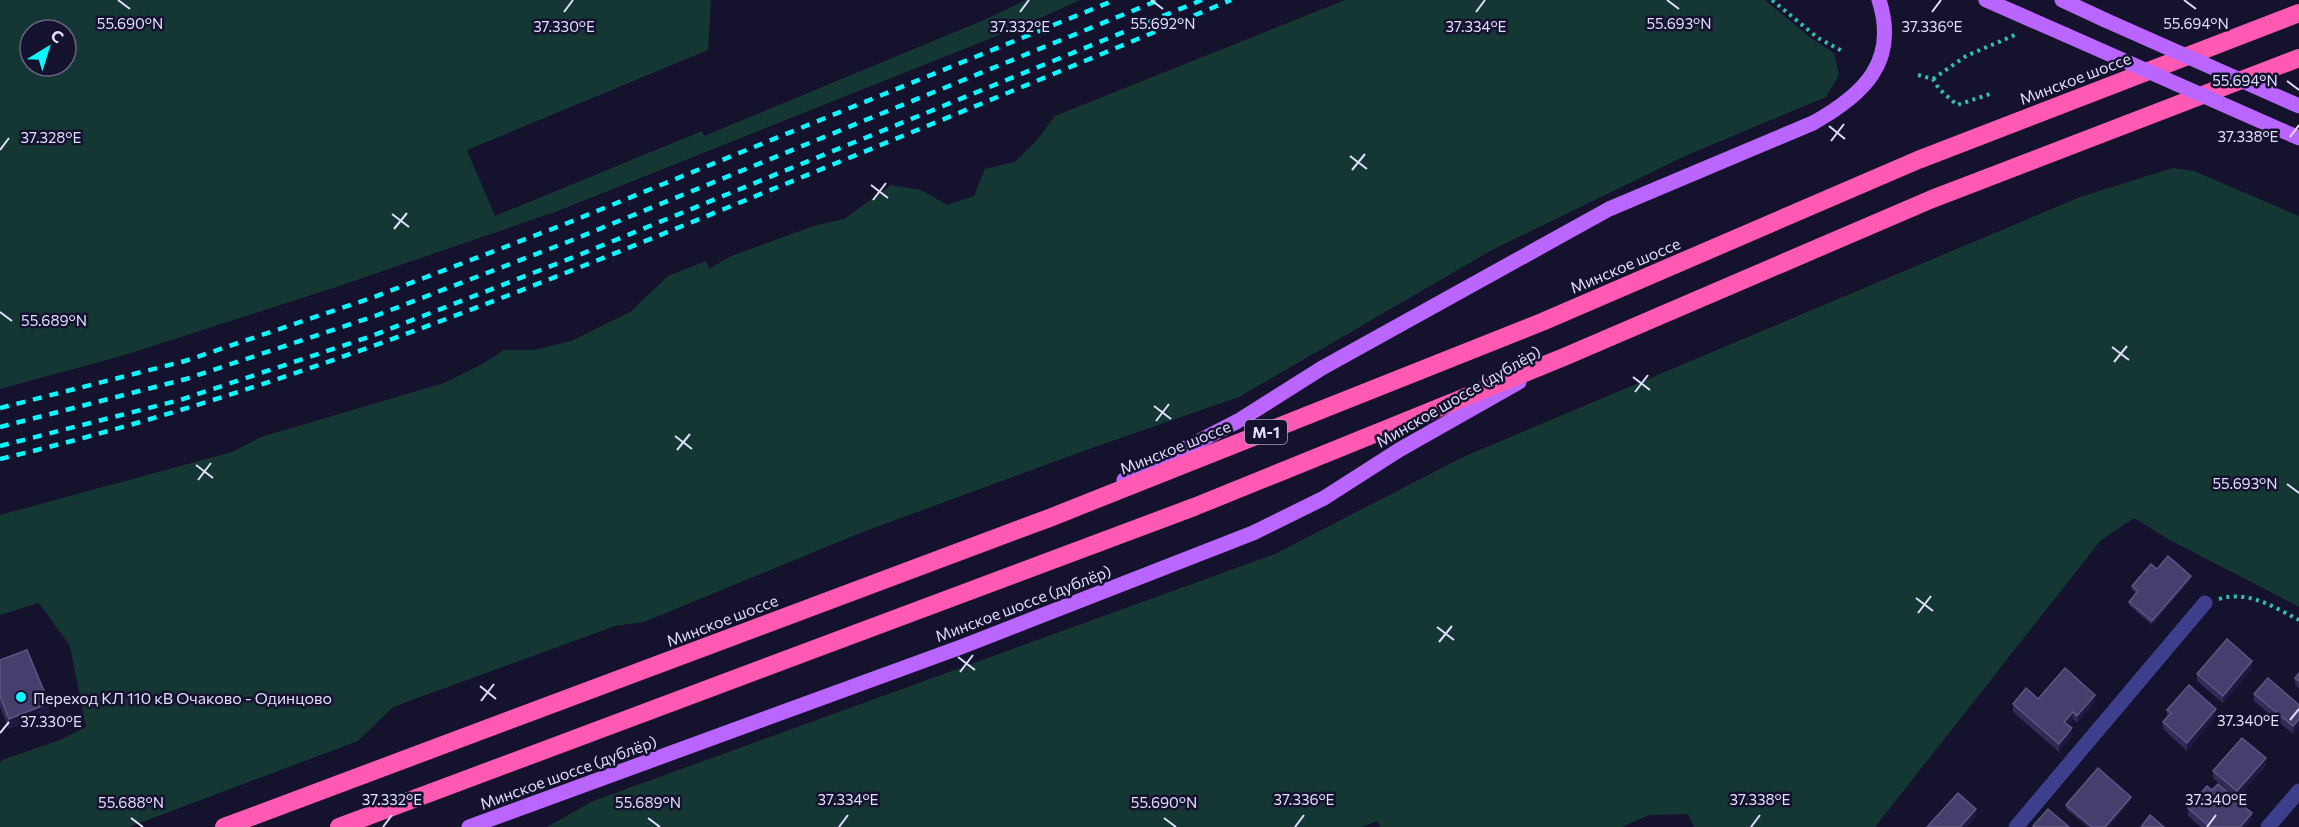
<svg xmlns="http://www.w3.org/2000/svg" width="2299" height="827" font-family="Commissioner,sans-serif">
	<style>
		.green { fill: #153734; fill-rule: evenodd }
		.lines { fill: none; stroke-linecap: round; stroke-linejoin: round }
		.path { stroke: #31c0ae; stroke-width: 4; stroke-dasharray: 3 4.5; stroke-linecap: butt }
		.minor { stroke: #3d3f8c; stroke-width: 15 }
		.major { stroke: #bb65ff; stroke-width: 15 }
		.highway { stroke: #ff59b4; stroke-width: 18 }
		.rail { stroke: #0af8ff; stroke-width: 4.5; stroke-dasharray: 9 8; stroke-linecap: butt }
		.major-bridge { stroke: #bb65ff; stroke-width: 15 }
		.wall { fill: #312b5a }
		.shaded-wall { fill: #1e1941 }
		.building { fill: #443f6c; stroke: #5c5883; stroke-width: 1.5 }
		.ticks { fill: none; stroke: #dfdeff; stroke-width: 2 }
		.poi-dot { fill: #0af8ff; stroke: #15122d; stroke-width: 2 }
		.labels { text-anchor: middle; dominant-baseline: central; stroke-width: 5; stroke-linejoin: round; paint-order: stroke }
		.shield { fill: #15122d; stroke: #a2a1c0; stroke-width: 1.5 }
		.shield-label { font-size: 15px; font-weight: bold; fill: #dfdeff }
		.street-label { font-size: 16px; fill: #dfdeff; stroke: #15122d }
		.poi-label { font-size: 16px; fill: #dfdeff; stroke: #15122d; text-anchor: start }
		.ticks-label { font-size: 15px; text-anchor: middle; fill: #dfdeff; stroke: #15122d; stroke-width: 5; stroke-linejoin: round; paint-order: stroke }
	</style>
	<rect width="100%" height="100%" fill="#15122d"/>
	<g class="green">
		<path d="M0,0H711L708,50L467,150L495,216L702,131L704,136L984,20L1026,0H1080L1034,21L555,212L339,286L128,354L0,389ZM30,30H66V66H30Z"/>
		<path d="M1345,0H1765L1811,38L1834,53L1839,75L1826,97L1685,156L1492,250L1239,397L1089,449L860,533L644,622L615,626L393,707L358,741L129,827H0V763L2,760L60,740L86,727L70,646L39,603L0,615V515L232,452L261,437L444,383L482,364L504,350H535L571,341L630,312L668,276L706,261L709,269L731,256L814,226L844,219L891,185L921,190L947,205L974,196L985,169L1015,162L1037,140L1055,116Z"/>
		<path d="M2173,168L2194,171L2299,216V607L2168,539L2134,518L2101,540L1875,827H1694L1688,814L1649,815L1622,827H1380L1377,821L1362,827H547L593,801L1275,554L1463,457L2080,197Z"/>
	</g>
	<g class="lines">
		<g class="path">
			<path d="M1772,0L1818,38L1844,52"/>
			<path d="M1918,75L1933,79L1939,89L1957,105L1990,94"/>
			<path d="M1933,79L1966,56L2015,35"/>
			<path d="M2219,599C2248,590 2274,607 2299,620"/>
		</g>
		<g class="minor">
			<path d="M2016,827L2205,603"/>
			<path d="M2268,827L2299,791"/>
		</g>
		<g class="major">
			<path d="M1986,0L2066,35"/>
			<path d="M2062,0L2105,20"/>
			<path d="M2283,131L2299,138"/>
			<path d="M1124,480L1238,421L1322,368L1609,209L1813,123C1863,95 1899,62 1879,0"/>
			<path d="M469,827L961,647L1253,533L1324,498L1399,450L1519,382"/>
		</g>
		<g class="highway">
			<path d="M224,827L1052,517L1542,322L1918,160L2299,13"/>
			<path d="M339,827L1194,507L1564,357L1932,199L2299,58"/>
		</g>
		<g class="rail">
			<path d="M0,408L185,361L374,297L565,224L1115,0"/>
			<path d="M0,427L186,379L375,316L570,241L1159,0"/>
			<path d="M0,446L180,400L369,337L574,257L1202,0"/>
			<path d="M0,459C249,400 487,306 724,209C893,140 1062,71 1231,0"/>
		</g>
		<g class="major-bridge">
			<path d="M2105,20L2299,106"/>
			<path d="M2066,35L2283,131"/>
		</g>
	</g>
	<g class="wall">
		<path d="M2157,569L2191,579L2152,625L2129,605V602L2136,593L2132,590V586Z"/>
		<path d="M0,660L49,714L9,729L0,707Z"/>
		<path d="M2252,669L2223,703L2197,681V674Z"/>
		<path d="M2299,673V689L2295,685V678Z"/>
		<path d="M2254,694L2299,705V726L2293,734L2254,701Z"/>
		<path d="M2038,699L2095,702L2077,723L2073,719L2068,725L2072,736L2059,752L2013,712V704Z"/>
		<path d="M2167,710L2216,716L2187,751L2163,729V722L2167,717Z"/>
		<path d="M2266,765L2237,799L2213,778V771Z"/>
		<path d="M2131,800L2109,827H2088L2066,809V805Z"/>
		<path d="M2188,808L2252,820L2246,827H2201L2188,816Z"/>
	</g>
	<g class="shaded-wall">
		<path d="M2191,576V579L2152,625V621Z"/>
		<path d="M2252,661V669L2223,703V696Z"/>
		<path d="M2095,695V702L2077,723V716Z"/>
		<path d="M49,703V714L9,729V719Z"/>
		<path d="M2216,709V716L2187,751V743Z"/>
		<path d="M2073,712V719L2064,729V722Z"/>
		<path d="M2299,719V726L2293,734V726Z"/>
		<path d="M2072,728V736L2059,752V744Z"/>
		<path d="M2266,758V765L2237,799V791Z"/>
		<path d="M2131,797V800L2109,827H2105Z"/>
		<path d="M1976,809V817L1967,827H1960Z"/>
		<path d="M2252,813V820L2246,827H2240Z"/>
	</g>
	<g class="building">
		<path d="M2168,556L2191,576L2152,621L2129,602L2138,591L2132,586L2151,564L2157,569Z"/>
		<path d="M2227,639L2252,661L2223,696L2197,674Z"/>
		<path d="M27,650L49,703L9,719L0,696V660Z"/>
		<path d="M2065,668L2095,695L2077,716L2073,712L2064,722L2072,728L2059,744L2013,704L2026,688L2038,699Z"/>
		<path d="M2299,673V681L2295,678Z"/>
		<path d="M2268,678L2299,705V719L2293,726L2254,694Z"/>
		<path d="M2189,685L2216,709L2187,743L2163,722L2171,713L2167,710Z"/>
		<path d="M2242,738L2266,758L2237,791L2213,771Z"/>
		<path d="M2098,768L2131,797L2105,827H2092L2066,805Z"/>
		<path d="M2218,784L2252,813L2240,827H2210L2188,808L2207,786L2212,790Z"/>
		<path d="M1958,793L1976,809L1960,827H1927Z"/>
		<path d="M2048,809L2069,827H2034L2033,826Z"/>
		<path d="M2150,815L2164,827H2141Z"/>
	</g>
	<path class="ticks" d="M118,0L130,9M1151,0L1163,9M1667,0L1679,9M2184,0L2196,9M564,12L573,0M1020,12L1029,0M1476,12L1485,0M1932,12L1941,0M2287,81L2299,90M1829,126L1845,139M2290,137L2299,125M1831,141L1844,124M0,150L9,138M1350,156L1367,169M1352,170L1365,154M871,185L888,198M873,200L886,183M392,214L409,227M394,229L407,213M0,312L12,321M2112,347L2129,360M2114,362L2127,346M1633,377L1650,390M1635,392L1648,375M1154,406L1171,419M1156,421L1169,404M675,436L692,449M677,450L690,434M196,465L213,478M198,480L211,463M2287,484L2299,493M1916,598L1933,611M1918,613L1931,596M1437,627L1454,640M1439,642L1452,626M958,657L975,670M960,672L973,655M480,686L496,699M481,701L494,684M2290,720L2299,709M0,733L9,722M131,818L143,827M648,818L660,827M1164,818L1176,827M383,827L392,815M839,827L848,815M1295,827L1304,815M1751,827L1760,815M2207,827L2216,815"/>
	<circle class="poi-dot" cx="21" cy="697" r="6"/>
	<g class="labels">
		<rect class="shield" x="1245" y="420" width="42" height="24" rx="4.5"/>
		<g class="shield-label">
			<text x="1266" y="432">М-1</text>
		</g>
		<g class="street-label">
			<text transform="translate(2075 78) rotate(-21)">Минское шоссе</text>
			<text transform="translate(1625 265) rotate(-23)">Минское шоссе</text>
			<text transform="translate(1458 396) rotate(-30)">Минское шоссе (дублёр)</text>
			<text transform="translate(1175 447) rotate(-22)">Минское шоссе</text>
			<text transform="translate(1023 603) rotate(-21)">Минское шоссе (дублёр)</text>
			<text transform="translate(722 620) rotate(-21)">Минское шоссе</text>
			<text transform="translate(568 772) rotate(-20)">Минское шоссе (дублёр)</text>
		</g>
		<g class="poi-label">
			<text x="33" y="697">Переход КЛ 110 кВ Очаково - Одинцово</text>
		</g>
	</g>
	<g class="ticks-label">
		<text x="2196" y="29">55.694°N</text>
		<text x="130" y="29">55.690°N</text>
		<text x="1163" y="29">55.692°N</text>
		<text x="1679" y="29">55.693°N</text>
		<text x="564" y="32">37.330°E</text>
		<text x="1020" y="32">37.332°E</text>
		<text x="1476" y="32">37.334°E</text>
		<text x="1932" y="32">37.336°E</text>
		<text x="2245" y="86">55.694°N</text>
		<text x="2248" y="142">37.338°E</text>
		<text x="51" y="143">37.328°E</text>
		<text x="54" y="326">55.689°N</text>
		<text x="2245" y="489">55.693°N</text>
		<text x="2248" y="726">37.340°E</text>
		<text x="51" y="727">37.330°E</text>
		<text x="392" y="805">37.332°E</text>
		<text x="848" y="805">37.334°E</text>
		<text x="1304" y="805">37.336°E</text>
		<text x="1760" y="805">37.338°E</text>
		<text x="2216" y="805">37.340°E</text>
		<text x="131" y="808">55.688°N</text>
		<text x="648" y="808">55.689°N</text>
		<text x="1164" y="808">55.690°N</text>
	</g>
	<g transform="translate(48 48) rotate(38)"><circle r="28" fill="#15122d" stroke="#666481" stroke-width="1.5"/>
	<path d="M0-4.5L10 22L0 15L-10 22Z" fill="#0af8ff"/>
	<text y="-9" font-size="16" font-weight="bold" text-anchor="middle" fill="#dfdeff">С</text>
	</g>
</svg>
